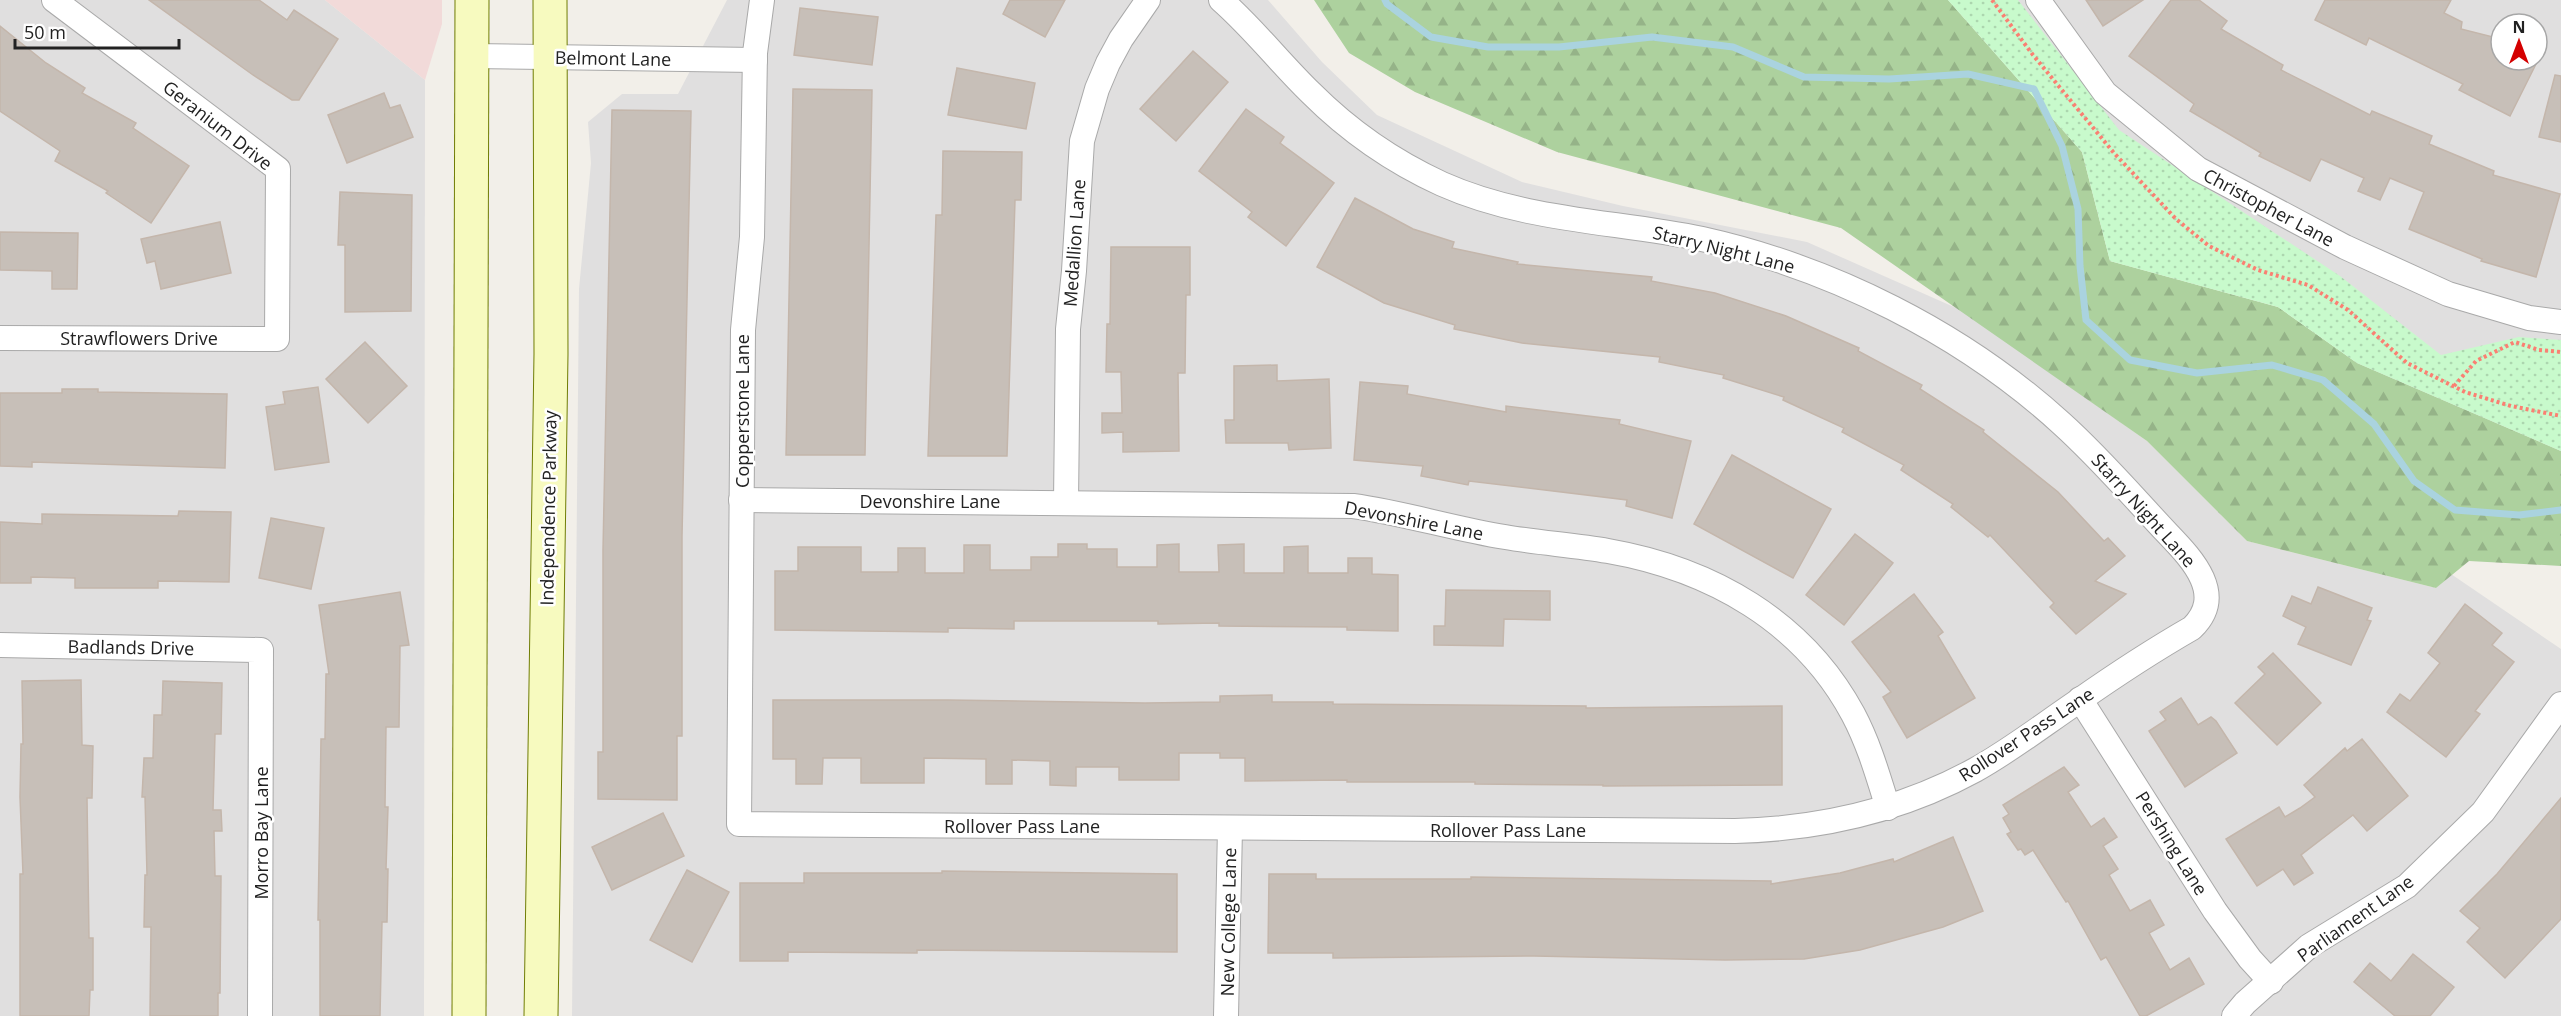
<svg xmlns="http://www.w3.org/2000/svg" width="2561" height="1016" font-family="'Open Sans',sans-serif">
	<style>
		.residential { fill: #e0dfdf; fill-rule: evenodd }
		.commercial { fill: #f2dad9 }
		.forest { fill: url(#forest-firs) }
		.park { fill: url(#park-dots) }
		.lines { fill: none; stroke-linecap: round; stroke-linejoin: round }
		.stream { stroke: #aad3df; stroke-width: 7 }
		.building { fill: #c7bfb8; stroke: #c4b6ab; stroke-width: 1.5 }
		.minor-casing { stroke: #a9a9a9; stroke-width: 26 }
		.secondary-casing { stroke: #707d05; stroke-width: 35 }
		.path { stroke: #fa8072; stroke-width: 4; stroke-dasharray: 3 3; stroke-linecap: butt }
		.minor { stroke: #fff; stroke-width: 24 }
		.secondary { stroke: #f7fabf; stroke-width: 33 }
		.labels { text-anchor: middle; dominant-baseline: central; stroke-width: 5; stroke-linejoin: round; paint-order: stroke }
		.street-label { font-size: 18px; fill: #222; stroke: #fff }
	</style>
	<defs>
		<pattern id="forest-firs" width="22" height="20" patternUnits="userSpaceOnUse" patternTransform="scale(1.5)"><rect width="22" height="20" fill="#add19e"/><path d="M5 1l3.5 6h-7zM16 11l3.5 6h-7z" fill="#95b388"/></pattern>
		<pattern id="park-dots" width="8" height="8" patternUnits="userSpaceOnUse" patternTransform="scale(1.5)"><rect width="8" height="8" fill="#c8facc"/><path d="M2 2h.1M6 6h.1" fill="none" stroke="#acd6af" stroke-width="1.8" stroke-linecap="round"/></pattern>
	</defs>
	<rect width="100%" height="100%" fill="#f2efe9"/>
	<g class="residential">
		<path d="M0,0H325L425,80L424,1016H0Z"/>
		<path d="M727,0H1268L1322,62L1377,115L1522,182L1623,206L1807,242L1963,311L2147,441L2247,541L2436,588L2451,574L2561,649V1016H572L579,289L591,163L588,122L622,94H678Z"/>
		<path d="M1948,0H2561V451L2357,363ZM2501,24H2537V60H2501Z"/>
	</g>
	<path class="commercial" d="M325,0H442V24L425,80Z"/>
	<path class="forest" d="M1314,0H1948L2082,152L2110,261L2278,307L2357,363L2561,451V566L2469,561L2436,588L2247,541L2147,441L1841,228L1557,152L1415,92L1349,53Z"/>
	<path class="park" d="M1948,0H2018L2119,130L2340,276L2441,355L2519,337L2561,340V451L2357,363L2278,307L2110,261L2082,152Z"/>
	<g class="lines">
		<path class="stream" d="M1385,0L1387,4L1431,37L1488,47H1559L1652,37L1733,47L1804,77L1889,79L1968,74L2034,89L2062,146L2078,209L2080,266L2086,320L2130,360L2197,373L2272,365L2323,380L2374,424L2414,481L2455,510L2519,515L2561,510"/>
	</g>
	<g class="building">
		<path d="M149,0H259L287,20L294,10L338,39L299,100H292L253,75Z"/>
		<path d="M1010,0H1065L1045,37L1003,14Z"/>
		<path d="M2086,0H2143L2103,26Z"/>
		<path d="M2171,0H2199L2227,21L2221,29L2283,65L2281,70L2370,115L2372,111L2432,136L2429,144L2494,171L2493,175L2560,194L2536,277L2481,261L2482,259L2409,229L2424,192L2390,178L2380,200L2358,191L2364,178L2321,159L2310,181L2259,156L2261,153L2190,111L2194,104L2129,56Z"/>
		<path d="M2325,0H2451L2444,13L2462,22L2461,29L2501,39V60H2538L2510,116L2459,90L2463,84L2369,38L2366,45L2315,20Z"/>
		<path d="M800,8L878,17L872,65L794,55Z"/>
		<path d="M0,26L46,63L85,88L82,93L136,123L133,128L189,166L151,223L106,193L108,191L55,161L60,151L0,111Z"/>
		<path d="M1193,51L1228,82L1176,141L1140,109Z"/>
		<path d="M957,68L1035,83L1026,129L948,115Z"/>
		<path d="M2555,75L2561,76V142L2539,137Z"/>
		<path d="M793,89L872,90L865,455H786Z"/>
		<path d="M384,93L390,108L400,105L413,137L347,163L328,115Z"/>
		<path d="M1246,109L1284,137L1280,143L1334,183L1286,246L1248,217L1252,212L1199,171Z"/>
		<path d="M612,110L691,111L682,536V736H677V800L598,799V752H603V550Z"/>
		<path d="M943,151L1022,152L1021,200H1015L1007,456H928L936,215H942Z"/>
		<path d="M340,192L412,195L411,311L345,312V245H338Z"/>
		<path d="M1355,198L1413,229L1454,242L1452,248L1518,262L1517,264L1652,277L1651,281L1715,293L1786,316L1859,348L1858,351L1922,385L1920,389L1984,430L1983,432L2058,492L2104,541L2108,538L2125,556L2095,581L2126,594L2076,634L2050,607L2054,603L1990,535L1988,537L1951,507L1953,504L1901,470L1904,465L1842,432L1844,428L1783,400L1784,397L1723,378L1724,375L1659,362L1660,357L1522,343L1454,329L1455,325L1384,303L1317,267Z"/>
		<path d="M220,222L231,273L161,289L155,261L147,263L141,239Z"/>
		<path d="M0,232L78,233L77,289H52V271L0,270Z"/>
		<path d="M1111,247H1190V295H1186L1185,373H1178L1179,451L1123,452V432L1102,433V413H1122L1121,372H1106L1107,324H1110Z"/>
		<path d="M365,342L407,386L368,423L326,379Z"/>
		<path d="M1277,365V381L1329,379L1331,448L1289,450L1288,443H1226L1225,420H1234V366Z"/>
		<path d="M1360,382L1408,386L1407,394L1506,412V406L1620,420L1619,424L1691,441L1672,518L1626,506L1627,500L1469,481L1468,485L1421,476L1423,466L1354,460Z"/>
		<path d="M318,387L329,462L275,470L266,407L285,404L283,392Z"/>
		<path d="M62,389H98V392L227,394L225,468L32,462V467L0,466V393H62Z"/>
		<path d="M1732,455L1831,509L1793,578L1694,524Z"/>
		<path d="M179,511L231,512L229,582L158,581V588H75V578L31,577V583H0V522L42,524V514L178,516Z"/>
		<path d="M271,518L324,528L311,589L259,578Z"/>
		<path d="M1855,534L1893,563L1844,625L1806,595Z"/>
		<path d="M1058,544H1087V549H1117V567H1157V545L1179,544V572H1219L1218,545L1244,544V573H1284V547L1308,546V573H1348V558H1372V574L1398,575V631L1347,630V627L1219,626V623L1158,624V621H1014V629L948,628V632L775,630V571H798V547H861V572H898V548H925V573H964V545H990V570H1031V557H1058Z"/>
		<path d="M2318,587L2372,608L2367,620L2371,621L2351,665L2298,644L2306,627L2283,616L2292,596L2311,604Z"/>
		<path d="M1446,590L1550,591V620L1504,619L1503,646L1434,645V626H1445Z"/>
		<path d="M400,592L409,645L400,646L399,727H386L385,807H388L386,869H388L387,922H382L380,1016H320V920H318L321,739H325L326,674H329L319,605Z"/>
		<path d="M1914,594L1943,632L1938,636L1975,698L1907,738L1883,697L1891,692L1852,642Z"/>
		<path d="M2465,604L2502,633L2492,645L2514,662L2475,711L2480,714L2446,757L2387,712L2400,694L2410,701L2440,663L2428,653Z"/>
		<path d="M2273,653L2321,703L2277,745L2235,703L2265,674L2258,667Z"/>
		<path d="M81,680L82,745L93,746L92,798H87L89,938H93V990H90L89,1016H20V874H23L20,797L21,744H23L22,681Z"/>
		<path d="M163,681L222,683L221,734H215L213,810H221L222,831H214L215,876H221L220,993H218V1016H150L151,927H144L145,875H147L145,797H142L144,758H153L154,715H162Z"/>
		<path d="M1272,695V702H1333V704L1586,706V708L1782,706V785L1603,786V785L1475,784V782H1347V780L1245,781V758H1220V753H1179V780H1119V767H1076V786L1050,785V761L1012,760V784H986V759L924,758V783H861V758H823L822,784H796V759H773V700H948L1145,703L1220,702V696Z"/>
		<path d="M2181,698L2198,725L2211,717L2216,721L2237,753L2185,787L2149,731L2166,720L2160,712Z"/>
		<path d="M2362,739L2408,796L2367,831L2353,815L2301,855L2313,873L2294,885L2283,869L2257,886L2226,839L2279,807L2285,817L2300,808L2315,797L2304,785L2345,748L2347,751Z"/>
		<path d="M2064,767L2079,785L2068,792L2091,827L2104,818L2117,837L2103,846L2118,869L2109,875L2130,911L2150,900L2164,925L2149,933L2170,970L2189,958L2204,984L2146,1016H2140L2106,957L2101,960L2068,901L2066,902L2033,850L2025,855L2021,849L2018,850L2007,834L2011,832L2003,818L2009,814L2003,805Z"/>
		<path d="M2561,798V919L2505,978L2467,942L2480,928L2460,911L2497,874Z"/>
		<path d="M663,813L684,856L612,890L592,847Z"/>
		<path d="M1953,837L1983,911L1943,927L1860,950L1804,959L1725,960L1534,956L1333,958V953H1268L1269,874H1316V879H1471V877L1771,881V884L1840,873L1893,859L1894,862Z"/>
		<path d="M687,870L729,892L692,962L650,940Z"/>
		<path d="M942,871L1177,874V952L917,950V953L788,952V961H740V883H804V873H942Z"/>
		<path d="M2413,954L2454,987L2430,1016H2395L2354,982L2370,963L2391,981Z"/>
	</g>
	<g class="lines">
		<g class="minor-casing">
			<g id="minor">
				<path d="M762,0L755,53L752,237L743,330L739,824L1735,831C1819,829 1900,811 1975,770C2011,750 2043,725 2077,702C2114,676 2152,651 2192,628C2226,595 2193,560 2168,534C2133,497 2100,458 2061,423C1962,333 1832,268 1702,239C1615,221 1525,221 1442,184C1394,162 1349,131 1311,93C1280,63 1254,29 1221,0"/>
				<path d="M2038,0L2105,93L2198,169L2345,247L2448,294L2529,318L2561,322"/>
				<path d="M472,56L755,60"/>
				<path d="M0,338L277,339L278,169L54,0"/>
				<path d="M741,500L1353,506C1404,513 1454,529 1505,537C1539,543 1574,545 1608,551C1711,569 1803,621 1853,714C1869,744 1878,776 1888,808"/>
				<path d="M1066,502L1068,329L1074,271L1082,141L1097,89L1108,63L1121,39L1148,0"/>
				<path d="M0,645L261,650L260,1016"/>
				<path d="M2080,699L2215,911L2250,959L2271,982"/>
				<path d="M1226,1016L1230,828"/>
				<path d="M2234,1016L2245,1003L2309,946L2407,886L2483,812L2561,704"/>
			</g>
		</g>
		<g class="secondary-casing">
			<g id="secondary">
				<path d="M469,1016L472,0"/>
				<path d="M541,1016L551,354L550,0"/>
			</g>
		</g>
		<g class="path">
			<path d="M1992,0L2033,55L2114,153L2176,219L2209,246L2258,270L2308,285L2348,310L2407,363L2465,392L2511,406L2561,416"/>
			<path d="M2454,386L2476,361L2515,342L2539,350L2561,352"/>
		</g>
		<use href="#minor" class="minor"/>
		<use href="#secondary" class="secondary"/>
	</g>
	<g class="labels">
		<g class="street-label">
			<text transform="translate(613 58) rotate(1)">Belmont Lane</text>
			<text transform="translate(218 125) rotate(38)">Geranium Drive</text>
			<text transform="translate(2269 207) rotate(28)">Christopher Lane</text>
			<text transform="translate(1074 243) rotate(-86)">Medallion Lane</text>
			<text transform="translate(1724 249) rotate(14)">Starry Night Lane</text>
			<text x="139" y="338">Strawflowers Drive</text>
			<text transform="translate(742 411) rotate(-90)">Copperstone Lane</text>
			<text x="930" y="501">Devonshire Lane</text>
			<text transform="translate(548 508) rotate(-89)">Independence Parkway</text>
			<text transform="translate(2144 510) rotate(48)">Starry Night Lane</text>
			<text transform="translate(1414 520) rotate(11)">Devonshire Lane</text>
			<text transform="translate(131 647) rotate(1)">Badlands Drive</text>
			<text transform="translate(2026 734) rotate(-33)">Rollover Pass Lane</text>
			<text x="1022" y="826">Rollover Pass Lane</text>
			<text x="1508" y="830">Rollover Pass Lane</text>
			<text transform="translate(261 833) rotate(-90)">Morro Bay Lane</text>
			<text transform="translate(2172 843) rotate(58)">Pershing Lane</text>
			<text transform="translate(2355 918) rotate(-35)">Parliament Lane</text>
			<text transform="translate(1228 922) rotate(-89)">New College Lane</text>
		</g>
	</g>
	<g transform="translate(2519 42)"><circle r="28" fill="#ffffff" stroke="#a7a7a7" stroke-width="1.5"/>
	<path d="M0-4.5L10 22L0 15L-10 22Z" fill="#d40000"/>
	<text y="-9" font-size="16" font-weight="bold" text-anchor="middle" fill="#222222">N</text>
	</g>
	<path d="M15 39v9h164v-9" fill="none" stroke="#222222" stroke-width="3"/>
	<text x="24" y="39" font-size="18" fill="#222222" stroke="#ffffff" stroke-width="4.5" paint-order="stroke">50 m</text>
</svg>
